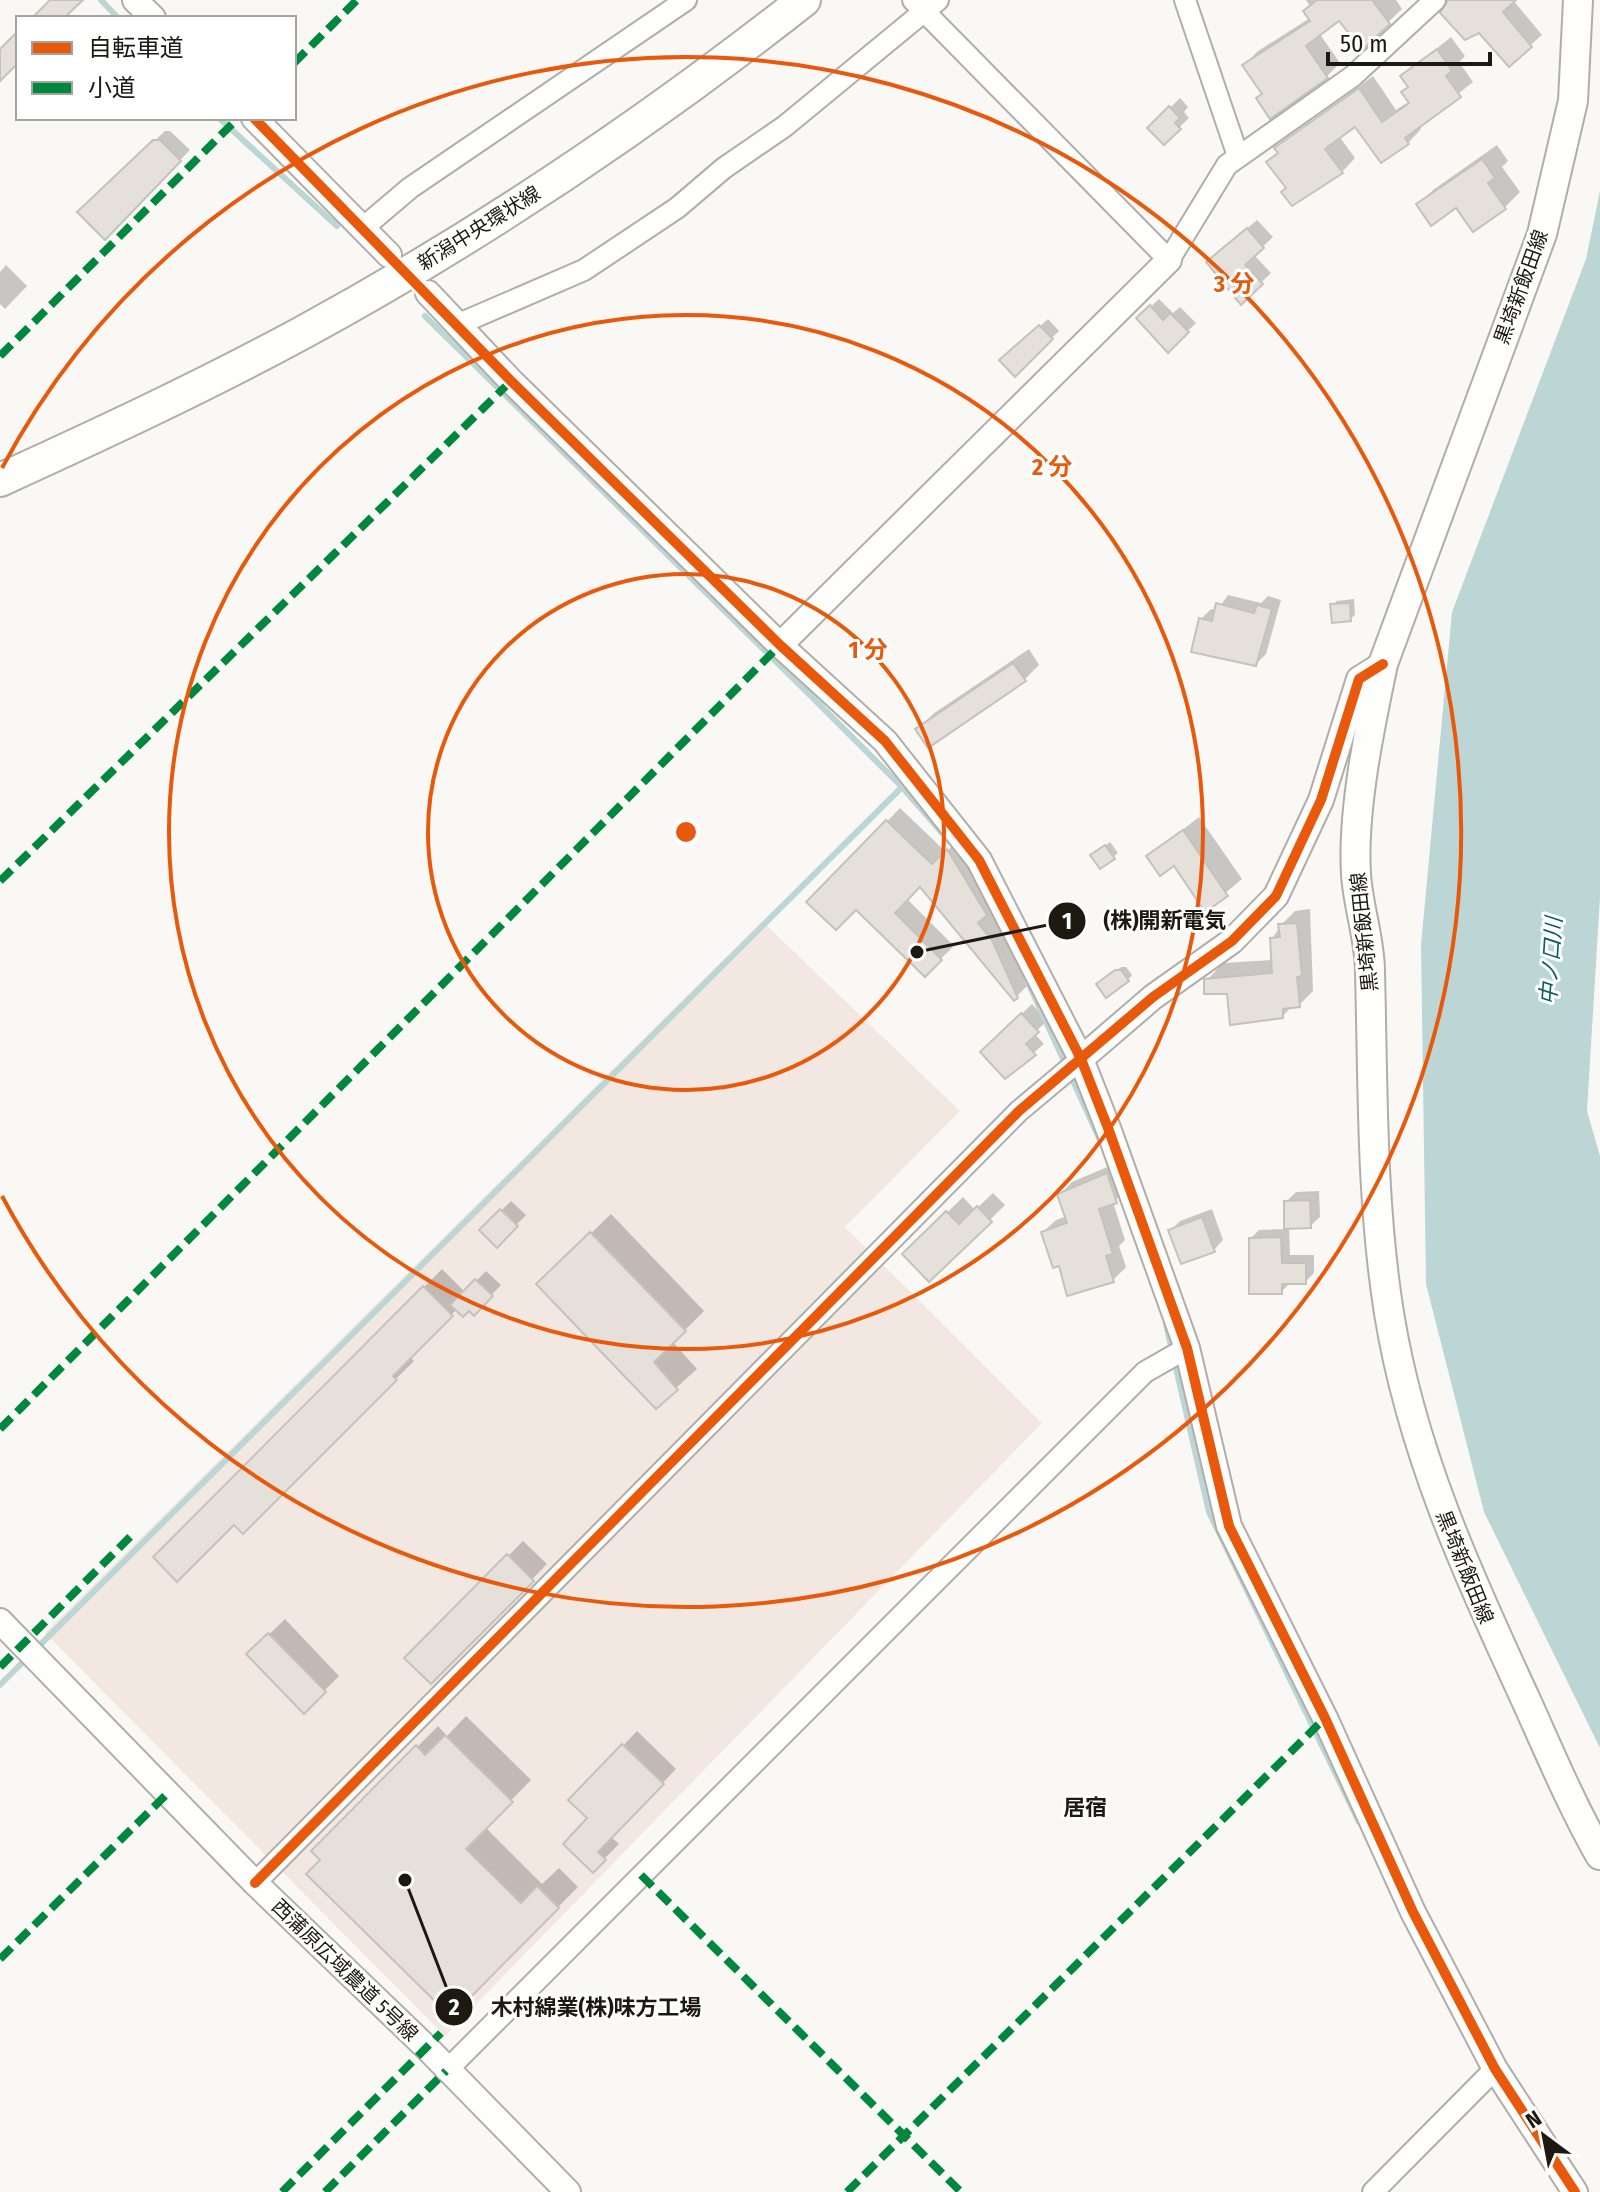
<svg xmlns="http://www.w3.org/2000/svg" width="1600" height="2192" font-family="'Fira Sans Condensed','Noto Sans JP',sans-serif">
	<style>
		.industrial { fill: #f3e8e1 }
		.water { fill: #bbd6d5 }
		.shadow { fill: #0003 }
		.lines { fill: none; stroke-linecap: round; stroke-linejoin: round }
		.stream { stroke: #bbd6d5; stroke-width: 6 }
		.building { fill: #e5e1da; stroke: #c5c2bd; stroke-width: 2 }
		.minor-casing { stroke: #b1aea9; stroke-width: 24 }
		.tertiary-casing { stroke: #b1aea9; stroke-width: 28 }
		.secondary-casing { stroke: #b1aea9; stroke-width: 32 }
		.primary-casing { stroke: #b1aea9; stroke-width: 36 }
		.minor { stroke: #fefefd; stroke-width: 20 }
		.tertiary { stroke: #fefefd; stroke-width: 24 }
		.secondary { stroke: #fefefd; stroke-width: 28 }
		.primary { stroke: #fefefd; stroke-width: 32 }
		.quiet { stroke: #00873e; stroke-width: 8; stroke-dasharray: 16 8; stroke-linecap: butt }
		.cycleway-casing { stroke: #fff; stroke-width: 15 }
		.cycleway { stroke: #e8590c; stroke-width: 10 }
		.ring { fill: none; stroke: #e8590c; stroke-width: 4 }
		.labels { text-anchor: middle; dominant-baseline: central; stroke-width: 6; stroke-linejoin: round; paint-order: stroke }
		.street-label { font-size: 20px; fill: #1d1911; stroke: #fff }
		.water-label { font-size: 22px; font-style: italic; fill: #0b5f60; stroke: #fff }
		.neighbourhood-label { font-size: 22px; font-weight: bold; fill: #1d1911; stroke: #fff }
		.centre { fill: #e8590c; stroke: #fff; stroke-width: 4 }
		.ring-label { font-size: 24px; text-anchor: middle; font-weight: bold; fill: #e8590c; stroke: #fff; stroke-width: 6; stroke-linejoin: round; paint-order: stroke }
		.leader { fill: none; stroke: #1d1911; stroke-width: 3 }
		.callout-dot { fill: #1d1911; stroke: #fff; stroke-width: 3 }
		.mark-label { font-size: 24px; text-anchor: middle; font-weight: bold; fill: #fff }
		.callout-label { font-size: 22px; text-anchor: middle; font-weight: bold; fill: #1d1911; stroke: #fff; stroke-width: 6; stroke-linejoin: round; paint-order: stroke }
	</style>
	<rect width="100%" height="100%" fill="#faf8f4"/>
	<path class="industrial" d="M762,921L960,1111L845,1227L1042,1423L445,2036L45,1633Z"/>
	<path class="water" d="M1600,191V897L1587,1111L1600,1156V1748L1484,1512L1426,1284L1421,945L1452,612L1586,259Z"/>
	<g class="shadow">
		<path d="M1306,0H1396L1402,9L1362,47L1339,18L1319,33L1340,63L1326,77L1264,93L1244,65L1258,51L1310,18V6Z"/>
		<path d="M1449,0H1513L1542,35L1509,64Z"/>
		<path d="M1451,37L1465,56L1459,62L1473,82L1419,125L1421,129L1408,143L1355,124L1339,136L1355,158L1342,172L1293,203L1288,188L1268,162L1279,151L1277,148L1373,76L1396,110L1410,101V86L1403,76Z"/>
		<path d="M1180,98L1188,107L1184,112L1189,118L1164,142L1150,128Z"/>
		<path d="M165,131H170L190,150L105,237L80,212Z"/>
		<path d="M1497,145L1508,161L1502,167L1520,192L1505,207L1473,230L1456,206L1418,205L1433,190Z"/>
		<path d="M1257,220L1273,237L1254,255L1271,273L1241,302L1218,253Z"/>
		<path d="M6,265L27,286L5,309L0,304V272Z"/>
		<path d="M1159,299L1173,313L1180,307L1196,323L1168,350L1139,318Z"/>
		<path d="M1048,319L1059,331L1015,374L1009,353Z"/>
		<path d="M1228,595L1261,603L1268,596L1281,600L1266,654L1256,664L1201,619L1211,609L1217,610Z"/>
		<path d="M1354,599L1355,615L1350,619L1333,605L1337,601Z"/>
		<path d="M1029,649L1039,665L1024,680L918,729L933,714Z"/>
		<path d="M900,808L946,852L961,837L999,900L990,909L1005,927L1030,983L1017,996L920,885L907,899L954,946L925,974L856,907L809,902Z"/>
		<path d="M1199,817L1242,879L1206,909L1175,863L1149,856Z"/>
		<path d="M1110,842L1118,853L1113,857L1096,852Z"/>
		<path d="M1310,909L1313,991L1299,1005L1292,1006L1283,1016L1229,993L1206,992L1209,978L1223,963L1273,960L1272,939L1281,925L1295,911Z"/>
		<path d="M1121,967H1126L1132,975L1128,980H1103Z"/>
		<path d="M1032,1004L1047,1021L1034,1033L1044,1044L1006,1076L982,1052Z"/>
		<path d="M1119,1162L1128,1189L1113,1202L1125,1240L1119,1246L1126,1267L1113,1280L1068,1294L1061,1264L1043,1232L1056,1220L1067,1216L1060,1195L1072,1182Z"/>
		<path d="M1319,1191L1320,1217L1310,1226L1289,1227L1290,1255H1314V1273L1305,1282H1291L1281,1292L1251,1238L1259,1230L1286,1229V1202L1296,1192Z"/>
		<path d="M993,1193L1005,1205L929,1280L905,1254L963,1197L975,1210Z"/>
		<path d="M511,1201L526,1215L497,1245L482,1230Z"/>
		<path d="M1212,1209L1223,1240L1214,1250L1170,1231L1180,1221Z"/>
		<path d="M611,1214L704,1311L673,1342L697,1369L656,1406L539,1284Z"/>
		<path d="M442,1269L465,1292L486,1271L501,1285L474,1313L469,1308L457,1309L410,1357L414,1361L243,1531L234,1523L156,1557Z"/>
		<path d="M523,1541L547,1564L431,1682L407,1658Z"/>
		<path d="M285,1619L339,1676L304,1711L249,1654Z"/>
		<path d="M466,1716L531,1780L485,1827L542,1884L559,1868L578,1887L451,2015L314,1851L438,1726L447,1736Z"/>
		<path d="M637,1731L676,1769L611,1837L619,1844L593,1870L590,1818L571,1800Z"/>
	</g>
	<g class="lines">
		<g class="stream">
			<path d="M101,0L118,18"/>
			<path d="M219,118L337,226"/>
			<path d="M425,316L809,694L902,787L950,842"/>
			<path d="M1027,980L1100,1140"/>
			<path d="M1166,1324L1209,1512L1359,1822"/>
			<path d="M37,1648L902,787"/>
			<path d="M0,1685L29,1656"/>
		</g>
	</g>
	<g class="building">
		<path d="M50,0H83L64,18H32Z"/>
		<path d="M1317,0H1372L1390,24L1362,50L1339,21L1306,46L1328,78L1270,119L1256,98L1262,94L1242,65L1310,21L1303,11Z"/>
		<path d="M1448,0H1516L1503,12L1532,47L1509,67L1479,33L1465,40L1440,13Z"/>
		<path d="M18,31V63L0,81V49Z"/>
		<path d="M1437,49L1452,71L1446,76L1461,97L1405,138L1409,144L1381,163L1355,127L1325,149L1343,173L1292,206L1281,192L1286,188L1266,162L1278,153L1274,148L1359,88L1382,122L1409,103L1401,92L1408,87L1400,76Z"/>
		<path d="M1169,106L1180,118L1175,123L1181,129L1164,145L1147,128Z"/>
		<path d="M153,140H160L181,161L105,240L77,212Z"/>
		<path d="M1482,159L1495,178L1488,183L1506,209L1473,232L1456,208L1431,226L1416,204Z"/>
		<path d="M1247,228L1264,248L1245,265L1263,284L1241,305L1206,262Z"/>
		<path d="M1150,305L1163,320L1170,313L1189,332L1168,353L1136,318Z"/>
		<path d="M1039,325L1053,339L1015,377L999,360Z"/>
		<path d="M1216,603L1254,613L1257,605L1272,609L1256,666L1191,652L1199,618L1212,621Z"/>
		<path d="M1350,603L1351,621L1332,623L1330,604Z"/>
		<path d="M1013,663L1026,681L928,748L915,729Z"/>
		<path d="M886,820L932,864L947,849L987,915L978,923L992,940L1018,998L1014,1001L920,887L895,913L942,960L925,977L856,910L836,930L806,902Z"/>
		<path d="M1183,830L1228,896L1205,912L1174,866L1160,876L1146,856Z"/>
		<path d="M1105,845L1115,859L1100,869L1090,855Z"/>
		<path d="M1297,923L1302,976L1297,977L1300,1007L1283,1009V1018L1230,1025L1227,994H1204V979L1272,973L1270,938L1280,937L1278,924Z"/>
		<path d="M1115,970H1121L1129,981L1106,998L1096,984Z"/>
		<path d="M1021,1013L1039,1032L1026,1044L1036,1055L1005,1079L980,1052Z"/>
		<path d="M1107,1173L1117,1203L1099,1209L1113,1254L1106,1256L1114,1282L1067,1296L1059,1266L1053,1268L1041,1232L1067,1223L1057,1194Z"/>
		<path d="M1310,1200L1311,1228L1284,1229V1201Z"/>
		<path d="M977,1206L992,1222L929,1282L902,1254L946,1211L959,1224Z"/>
		<path d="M500,1209L518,1226L497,1248L479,1230Z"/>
		<path d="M1202,1217L1215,1252L1181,1264L1168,1230Z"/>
		<path d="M590,1232L686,1331L654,1362L678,1390L656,1409L536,1284Z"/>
		<path d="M1281,1237L1282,1263H1306V1284H1282V1294H1249V1238Z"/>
		<path d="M475,1279L493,1296L474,1316L469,1311L463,1317L450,1305Z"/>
		<path d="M423,1286L453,1316L393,1376L397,1380L243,1534L234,1525L177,1582L153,1557Z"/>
		<path d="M507,1554L534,1581L431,1684L404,1658Z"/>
		<path d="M268,1633L326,1692L304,1714L246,1654Z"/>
		<path d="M445,1735L513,1802L466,1849L521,1903L537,1886L559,1908L451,2017L306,1874L320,1860L311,1851L416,1745L425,1755Z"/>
		<path d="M622,1744L664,1784L598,1852L606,1860L593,1873L563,1844L587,1818L568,1800Z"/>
	</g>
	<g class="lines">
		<g class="minor-casing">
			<g id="minor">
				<path d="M913,0L1169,260L1227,165L1353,76L1435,0"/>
				<path d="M1185,0L1238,156"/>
				<path d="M364,227L410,188L686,0"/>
				<path d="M459,324L584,270L677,208L724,168L785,126L938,0"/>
				<path d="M255,1883L1019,1111L1081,1059"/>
				<path d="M446,2071L1145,1372L1187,1348"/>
				<path d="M1373,2192L1495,2069"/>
			</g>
		</g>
		<g class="tertiary-casing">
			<g id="tertiary">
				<path d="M135,0L153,18"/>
				<path d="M254,118L389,255"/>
				<path d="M428,293L511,381L780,645L885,741L979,860L1081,1059L1108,1128L1187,1348L1229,1526L1325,1718L1413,1912L1495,2069L1575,2192"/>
				<path d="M780,645L1169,260"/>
				<path d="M1081,1059L1153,997L1232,941L1276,896L1321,800L1359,679L1383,664"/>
				<path d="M0,1621L255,1883L427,2048L568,2192"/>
			</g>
		</g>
		<g class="secondary-casing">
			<path id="secondary" d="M1578,0L1573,101L1542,234L1383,664C1370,726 1352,811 1356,874C1358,907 1370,939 1370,972C1373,1086 1371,1200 1389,1313C1411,1450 1467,1573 1525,1698C1549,1751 1571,1804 1600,1855"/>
		</g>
		<g class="primary-casing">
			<path id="primary" d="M0,480C101,434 202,387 300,334C477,238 645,125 804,0"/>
		</g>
		<use href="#minor" class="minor"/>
		<use href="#tertiary" class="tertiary"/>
		<use href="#secondary" class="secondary"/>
		<use href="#primary" class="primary"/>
		<g class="quiet">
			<path d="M294,63L357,0"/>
			<path d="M0,356L238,118"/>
			<path d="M0,881L511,381"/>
			<path d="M0,1429L780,645"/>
			<path d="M0,1667L134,1533"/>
			<path d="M641,1875L961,2192"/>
			<path d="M0,1959L169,1792"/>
			<path d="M282,2192L441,2033"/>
			<path d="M325,2192L446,2071"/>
			<path d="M847,2192L1325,1718"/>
		</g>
		<g class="cycleway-casing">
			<g id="cycleway">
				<path d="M254,118L511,381L780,645L885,741L979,860L1081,1059L1108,1128L1187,1348L1229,1526L1325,1718L1413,1912L1495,2069L1575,2192"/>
				<path d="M255,1883L1019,1111L1153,997L1232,941L1276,896L1321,800L1359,679L1383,664"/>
			</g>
		</g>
		<use href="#cycleway" class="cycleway"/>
	</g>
	<g class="ring">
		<circle cx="686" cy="832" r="258"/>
		<circle cx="686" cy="832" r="517"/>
		<path d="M2 468A775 775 0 1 1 2 1196"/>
	</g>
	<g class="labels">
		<g class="street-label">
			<text transform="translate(479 228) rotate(-32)">新潟中央環状線</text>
			<text transform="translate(1521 287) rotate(-70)">黒埼新飯田線</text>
			<text transform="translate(1364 932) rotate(-96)">黒埼新飯田線</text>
			<text transform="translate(1465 1567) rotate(68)">黒埼新飯田線</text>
			<text transform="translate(345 1970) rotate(44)">西蒲原広域農道 5号線</text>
		</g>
		<g class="water-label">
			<text transform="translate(1551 961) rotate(-86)">中ノ口川</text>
		</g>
		<g class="neighbourhood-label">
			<text x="1085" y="1807">居宿</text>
		</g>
	</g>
	<circle cx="686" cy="832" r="12" class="centre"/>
	<g class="ring-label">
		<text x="1234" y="292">3 分</text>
		<text x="1052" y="475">2 分</text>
		<text x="868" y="658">1 分</text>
	</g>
	<path class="leader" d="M917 952L1067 921M405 1880L454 2007"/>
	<g class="callout-dot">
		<circle cx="917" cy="952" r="8"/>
		<circle cx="405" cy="1880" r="8"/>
		<circle cx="1067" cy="921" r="20"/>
		<circle cx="454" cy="2007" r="20"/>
	</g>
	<g class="mark-label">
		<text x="1067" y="929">1</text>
		<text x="454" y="2015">2</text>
	</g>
	<g class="callout-label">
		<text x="1165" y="928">(株)開新電気</text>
		<text x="596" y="2015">木村綿業(株)味方工場</text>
	</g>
	<rect x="16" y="16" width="280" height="104" fill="#ffffff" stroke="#a5a3a0" stroke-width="2"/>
	<rect x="32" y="42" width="40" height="12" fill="#e8590c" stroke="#a5a3a0" stroke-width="2"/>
	<text x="88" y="56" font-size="24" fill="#1d1911">自転車道</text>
	<rect x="32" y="82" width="40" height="12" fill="#00873e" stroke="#a5a3a0" stroke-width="2"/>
	<text x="88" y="96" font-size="24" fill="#1d1911">小道</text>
	<g transform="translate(1544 2136) rotate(328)" stroke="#ffffff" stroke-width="6" paint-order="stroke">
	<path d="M0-6L14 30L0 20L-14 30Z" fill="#1d1911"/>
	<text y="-12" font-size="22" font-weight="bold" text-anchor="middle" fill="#1d1911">N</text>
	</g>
	<path d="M1328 52v12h162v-12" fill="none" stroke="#1d1911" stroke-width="4"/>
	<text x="1340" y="52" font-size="24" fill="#1d1911" stroke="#ffffff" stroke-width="6" paint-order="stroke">50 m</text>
</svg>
